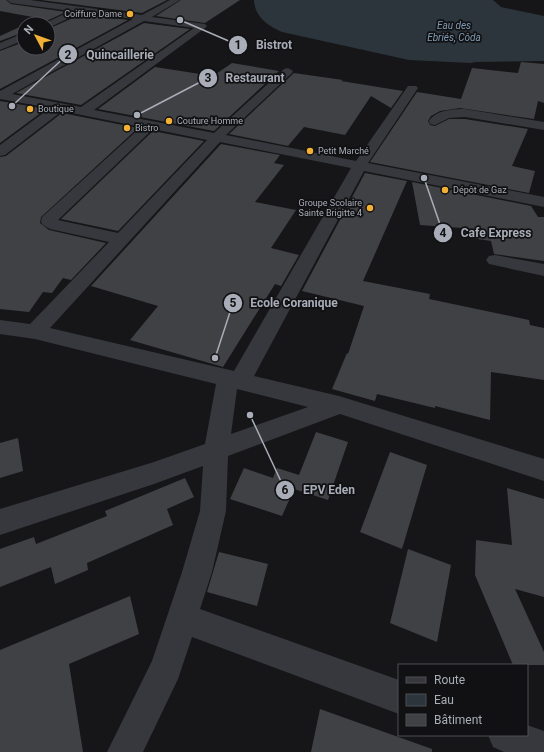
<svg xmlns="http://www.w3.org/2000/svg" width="544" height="752" font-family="Roboto,sans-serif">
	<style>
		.water { fill: #2c353c }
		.building { fill: #404145 }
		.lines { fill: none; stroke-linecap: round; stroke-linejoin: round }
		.minor { fill: #37383d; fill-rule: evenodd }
		.poi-dot { fill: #f2b134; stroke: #111113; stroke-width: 1.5 }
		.labels { text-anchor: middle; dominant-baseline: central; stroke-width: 3.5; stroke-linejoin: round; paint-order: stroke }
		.far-poi-label { font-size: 9px; fill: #a8adb8; stroke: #111113; text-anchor: start }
		.far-water-label { font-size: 10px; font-style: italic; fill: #7f9bb3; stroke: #111113 }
		.leader { fill: none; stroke: #a8adb8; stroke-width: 1.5 }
		.callout-dot { fill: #a8adb8; stroke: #111113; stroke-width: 1.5 }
		.mark-label { font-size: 12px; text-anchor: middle; font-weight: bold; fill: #111 }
		.callout-label { font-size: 12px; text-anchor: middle; font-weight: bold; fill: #a8adb8; stroke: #111113; stroke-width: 3.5; stroke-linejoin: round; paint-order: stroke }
	</style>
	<rect width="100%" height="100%" fill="#161618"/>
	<path class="water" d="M254,0H493L501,7L544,16V61L475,62L471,63L409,60L282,32C267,25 255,17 254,0Z"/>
	<g class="building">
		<path d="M0,0H6L11,4L66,12L44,22V24H26L38,18L0,11Z"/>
		<path d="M41,0H167L142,13Z"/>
		<path d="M181,0H240L205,23L156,16Z"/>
		<path d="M82,14L128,20L0,89V51L24,42V48H48V29Z"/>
		<path d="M144,23L190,29L81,105L16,93Z"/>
		<path d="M24,25V32L0,41V36Z"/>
		<path d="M521,62L544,64V103L538,101L534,119L460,108L440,111L431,116L428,121L430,125L435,126L449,119H465L528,129L512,166L535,171L529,193L370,162L417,92L461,99L472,68L518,73Z"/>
		<path d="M232,63L279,71L214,131L98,109L155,67L213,76Z"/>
		<path d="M294,73L343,80L341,81L403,91L391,108L371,96L345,135L304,127L288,146L229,134Z"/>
		<path d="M0,101L46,109L0,143Z"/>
		<path d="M62,113L138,128L41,217L40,223L49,230L106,243L71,280L63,278L52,293L43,292L29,312L0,309V157L6,156Z"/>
		<path d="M153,131L204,141L118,231L61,219Z"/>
		<path d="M221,144L280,155L274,163L284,165L255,202L296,210L271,248L299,255L281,286L275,284L223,367L130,340L158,306L91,286Z"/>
		<path d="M365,173L407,181L363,281L430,294L429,299L529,320L530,325L544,328V380L491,372L490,420L435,406V408L377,394L375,401L332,389L347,353L348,354L364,306L302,291Z"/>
		<path d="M412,182L531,206L538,217H544V261L494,254L491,241L464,237L462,228L420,225Z"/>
		<path d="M316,432L348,442L328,500L294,489L282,516L230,499L244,468L273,478L277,468L299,475Z"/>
		<path d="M18,438L23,471L0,478V443Z"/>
		<path d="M390,452L427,465L402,549L360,532Z"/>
		<path d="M185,478L194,497L167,509L173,525L87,563L88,570L55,584L51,567L0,587V549L34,537L36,544L107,516L105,511Z"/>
		<path d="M507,488L544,499V597L515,589L544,652V665H513L475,575L476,540L512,545Z"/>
		<path d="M408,549L451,565L437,642L390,623Z"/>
		<path d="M219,552L268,564L257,606L207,592Z"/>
		<path d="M130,596L139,634L69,664L83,752H0V650Z"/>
		<path d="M320,709L432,749V752H311Z"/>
	</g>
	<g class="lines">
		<g class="minor">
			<path d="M7,0H30L142,15L170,0H180L152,17L205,24L207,26L205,28L94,110L214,133L284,69L288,68L293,71L292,73L226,135L356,161L408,86H416L418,88L368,163L544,197V207L364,171L254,376L339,396L544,459V481L340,414L228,456L226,511L212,572L200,609L399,680V714L192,637L178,679L143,752H107L152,661L182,572L200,511L203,466L154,484L0,535V509L154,462L205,444L216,384L35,339L0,334V320L30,324L109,242L50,229L43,225L41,222L42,217L141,127L62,111L5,155L0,156V145L50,108L0,99V91L133,19L82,12L48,28V24L45,23L71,11L11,3ZM144,21L194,28L81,107L12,94ZM153,129L207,140L118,233L58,220ZM220,142L351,168L234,371L50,328ZM237,389L308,407L231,434Z"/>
			<path d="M24,33V40L0,50V43Z"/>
			<path d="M465,109L544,122V130L465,117L449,118L435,125L430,124L429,121C436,110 453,109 465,109Z"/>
			<path d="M495,255L544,264V276L489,264L486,260L489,256Z"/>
			<path d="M527,725L544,731V752H504L493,747L488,735H527Z"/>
		</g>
	</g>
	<g class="poi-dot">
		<circle cx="130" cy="14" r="4"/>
		<circle cx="30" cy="109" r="4"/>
		<circle cx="169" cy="121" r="4"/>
		<circle cx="127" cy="128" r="4"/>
		<circle cx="310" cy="151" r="4"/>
		<circle cx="445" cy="190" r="4"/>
		<circle cx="370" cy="208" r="4"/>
	</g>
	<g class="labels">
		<g class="far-poi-label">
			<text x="122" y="14" text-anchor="end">Coiffure Dame</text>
			<text x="38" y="109">Boutique</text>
			<text x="177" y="121">Couture Homme</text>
			<text x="135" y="128">Bistro</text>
			<text x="318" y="151">Petit Marché</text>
			<text x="453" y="190">Dépôt de Gaz</text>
			<text x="362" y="203" text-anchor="end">Groupe Scolaire<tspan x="362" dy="10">Sainte Brigitte 4</tspan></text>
		</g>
		<g class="far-water-label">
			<text x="454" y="25">Eau des<tspan x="454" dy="12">Ebriés, Côda</tspan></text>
		</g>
	</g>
	<path class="leader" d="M180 20L238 45M12 106L68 54M137 115L208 78M424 178L443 233M215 358L233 303M250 415L285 490"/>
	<g class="callout-dot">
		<circle cx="180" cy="20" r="4"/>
		<circle cx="12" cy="106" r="4"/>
		<circle cx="137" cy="115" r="4"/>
		<circle cx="424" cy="178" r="4"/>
		<circle cx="215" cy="358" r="4"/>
		<circle cx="250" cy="415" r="4"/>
		<circle cx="238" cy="45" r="10"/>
		<circle cx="68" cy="54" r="10"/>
		<circle cx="208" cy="78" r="10"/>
		<circle cx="443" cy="233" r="10"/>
		<circle cx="233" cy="303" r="10"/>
		<circle cx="285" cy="490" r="10"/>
	</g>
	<g class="mark-label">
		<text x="238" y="49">1</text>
		<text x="68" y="59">2</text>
		<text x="208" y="82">3</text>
		<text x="443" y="237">4</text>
		<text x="233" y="307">5</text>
		<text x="285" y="494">6</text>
	</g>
	<g class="callout-label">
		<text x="274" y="49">Bistrot</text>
		<text x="120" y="59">Quincaillerie</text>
		<text x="255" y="82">Restaurant</text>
		<text x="496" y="237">Cafe Express</text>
		<text x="294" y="307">Ecole Coranique</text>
		<text x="329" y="494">EPV Eden</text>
	</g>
	<rect x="398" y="664" width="130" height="72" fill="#111113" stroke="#4d4f55"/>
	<rect x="406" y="677" width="20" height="6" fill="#37383d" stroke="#4d4f55"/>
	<text x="434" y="684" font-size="12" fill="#a8adb8">Route</text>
	<rect x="406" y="694" width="20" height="12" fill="#2c353c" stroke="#4d4f55"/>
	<text x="434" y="704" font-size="12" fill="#a8adb8">Eau</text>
	<rect x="406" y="714" width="20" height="12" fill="#404145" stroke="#4d4f55"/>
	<text x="434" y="724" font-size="12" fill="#a8adb8">Bâtiment</text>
	<g transform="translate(36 36) rotate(311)"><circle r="19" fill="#111113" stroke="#4d4f55"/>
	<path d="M0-3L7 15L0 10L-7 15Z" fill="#f2b134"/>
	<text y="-6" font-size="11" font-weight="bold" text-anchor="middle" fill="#a8adb8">N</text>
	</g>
</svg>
